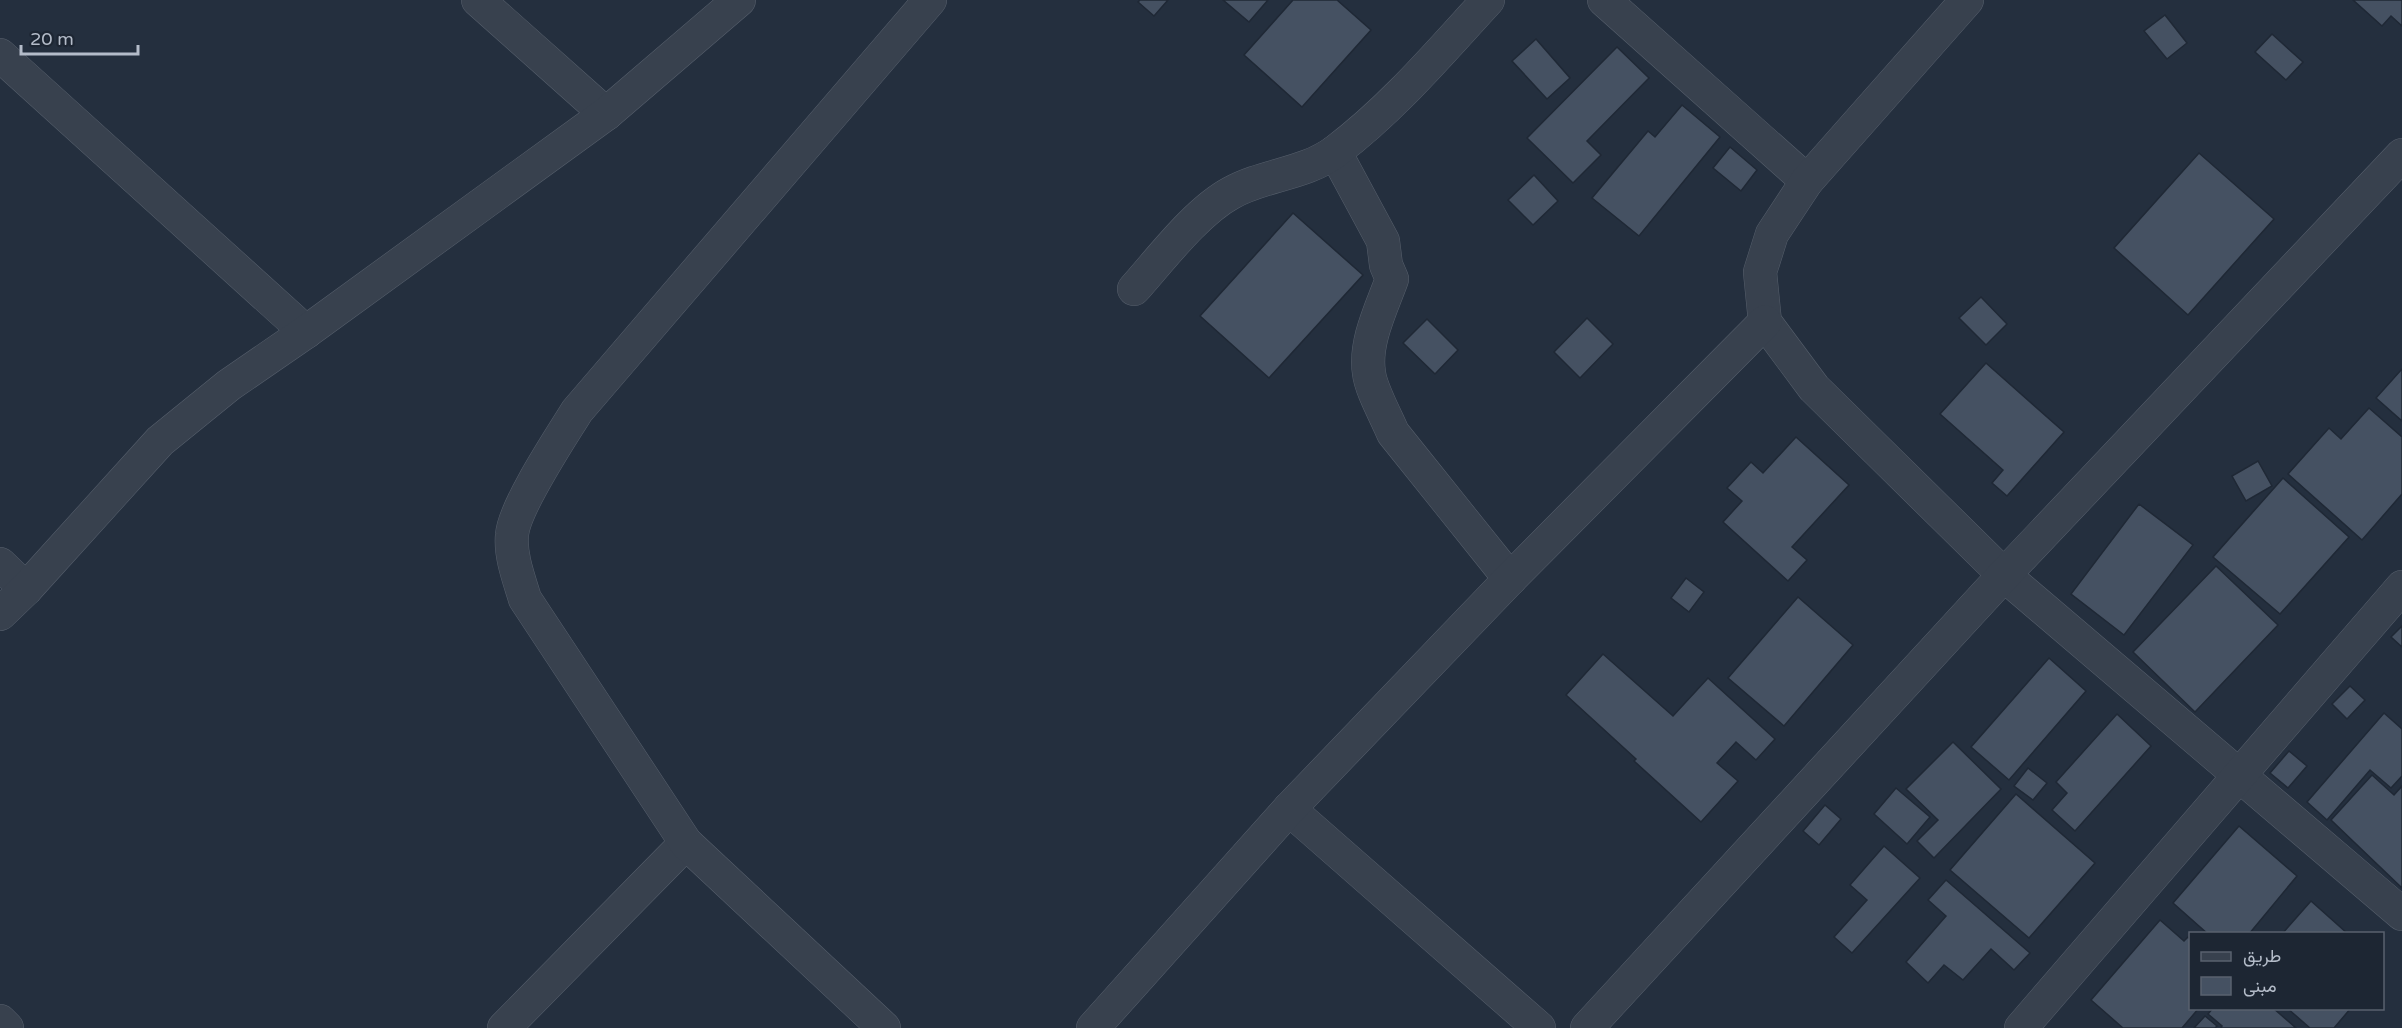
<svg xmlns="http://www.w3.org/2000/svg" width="2402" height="1028" font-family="'Varela Round',Vazirmatn,sans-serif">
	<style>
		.building { fill: #455162; stroke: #1f2835; stroke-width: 1.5 }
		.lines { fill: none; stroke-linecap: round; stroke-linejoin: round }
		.street-casing { stroke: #565f6c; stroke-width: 34 }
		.street { stroke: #38414e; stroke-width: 33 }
	</style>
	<rect width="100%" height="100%" fill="#242f3e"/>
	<g class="building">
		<path d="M1140,0H1168L1154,16L1138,2Z"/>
		<path d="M1223,0H1268L1249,22Z"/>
		<path d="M1293,0H1337L1371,30L1302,107L1244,55Z"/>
		<path d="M2353,0H2402V26L2391,16L2382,26Z"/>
		<path d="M2165,15L2187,43L2167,59L2144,31Z"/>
		<path d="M2272,34L2303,62L2286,80L2255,52Z"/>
		<path d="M1536,39L1570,78L1547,99L1512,61Z"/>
		<path d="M1617,47L1649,78L1587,141L1601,155L1573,183L1527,138Z"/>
		<path d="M1682,105L1720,137L1639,236L1592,198L1648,131L1655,137Z"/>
		<path d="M1730,147L1757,170L1741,191L1713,168Z"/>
		<path d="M2199,153L2274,219L2188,315L2114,248Z"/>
		<path d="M1534,175L1558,201L1533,225L1508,200Z"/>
		<path d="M1293,213L1363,275L1269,378L1200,316Z"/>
		<path d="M1981,297L2007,324L1986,345L1959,318Z"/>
		<path d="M1587,318L1613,344L1580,378L1554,352Z"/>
		<path d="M1427,319L1458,350L1435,374L1403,343Z"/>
		<path d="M1986,363L2064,432L2007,496L1992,483L2003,470L1940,414Z"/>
		<path d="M2402,369V421L2376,398Z"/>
		<path d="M2369,408L2402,437V494L2362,540L2288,474L2329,428L2341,439Z"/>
		<path d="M1796,437L1849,485L1792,547L1807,560L1788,581L1723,522L1742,501L1727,488L1751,462L1763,473Z"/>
		<path d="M2258,461L2272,486L2246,501L2232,476Z"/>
		<path d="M2283,478L2349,537L2280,614L2213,557Z"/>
		<path d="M2139,504L2193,545L2124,635L2071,594Z"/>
		<path d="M2216,566L2278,625L2195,712L2133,652Z"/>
		<path d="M1686,578L1704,592L1689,612L1671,598Z"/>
		<path d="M1798,597L1853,645L1784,726L1728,678Z"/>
		<path d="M2402,626V647L2391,637Z"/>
		<path d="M1603,654L1673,716L1708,678L1775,739L1756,760L1736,742L1717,763L1738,781L1701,822L1634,761L1636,759L1566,695Z"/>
		<path d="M2049,658L2086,691L2009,780L1971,747Z"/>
		<path d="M2350,686L2365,700L2347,719L2332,704Z"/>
		<path d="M2384,713L2402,729V776L2391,788L2370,770L2327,820L2307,802Z"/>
		<path d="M2117,714L2151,746L2075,831L2052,810L2067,793L2056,782Z"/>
		<path d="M1953,742L2001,789L1934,858L1917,841L1938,820L1906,789Z"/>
		<path d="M2289,751L2307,766L2288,788L2270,773Z"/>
		<path d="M2028,768L2047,783L2033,800L2014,786Z"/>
		<path d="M2372,775L2394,795L2402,786V888L2331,820Z"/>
		<path d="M1896,788L1930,817L1907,844L1874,814Z"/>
		<path d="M2016,794L2095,863L2029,938L1950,870Z"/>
		<path d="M1825,805L1841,819L1819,845L1803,831Z"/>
		<path d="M2239,826L2297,876L2249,934H2208L2173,903Z"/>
		<path d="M1884,846L1920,878L1852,953L1834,937L1867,900L1850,885Z"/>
		<path d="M1946,880L2030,953L2014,970L1991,949L1963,980L1944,965L1928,983L1906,962L1946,916L1928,900Z"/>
		<path d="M2311,901L2348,934H2282Z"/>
		<path d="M2160,920L2184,941L2188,937L2190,939V1008H2199L2182,1028H2123L2091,1000Z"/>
		<path d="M2213,1008H2273L2296,1028H2221L2222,1026L2208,1014Z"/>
		<path d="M2287,1008H2351L2334,1028H2310Z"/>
		<path d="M2205,1016L2217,1026L2215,1028H2194Z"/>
	</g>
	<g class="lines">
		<g class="street-casing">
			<g id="street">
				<path d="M478,0L606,114"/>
				<path d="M1604,0L1807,181"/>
				<path d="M1967,0L1807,181L1772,234L1760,272L1765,322L1814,388L2004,575L2402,914"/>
				<path d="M0,55L306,332"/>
				<path d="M1335,152L1383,241L1386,265L1392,279C1382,307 1364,342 1369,373C1371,390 1386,416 1393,433L1510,579"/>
				<path d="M1134,289C1160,260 1196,212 1231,193C1265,174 1304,175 1336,151C1393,108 1440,52 1488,0"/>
				<path d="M0,564L26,589"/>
				<path d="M0,614L26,589L160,441L229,385L306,332L606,114L739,0"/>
				<path d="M1289,809L1539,1028"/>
				<path d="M0,1021L7,1028"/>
				<path d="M504,1028L686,843"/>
				<path d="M884,1028L686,843L525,599C519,579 510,556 512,535C514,507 561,437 577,411L930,0"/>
				<path d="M1093,1028L1289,809L1510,579L1765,322"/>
				<path d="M1587,1028L2004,575L2402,155"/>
				<path d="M2021,1028L2402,587"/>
			</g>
		</g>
		<use href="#street" class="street"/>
	</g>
	<rect x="2189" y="932" width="195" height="78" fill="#1d2633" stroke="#59626f" stroke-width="1.5"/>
	<rect x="2201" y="952" width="30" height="9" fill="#38414e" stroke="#59626f" stroke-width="1.5"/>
	<text x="2243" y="962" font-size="18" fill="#b4bcc9">طريق</text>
	<rect x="2201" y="977" width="30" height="18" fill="#455162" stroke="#59626f" stroke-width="1.5"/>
	<text x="2243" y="992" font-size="18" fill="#b4bcc9">مبنى</text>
	<path d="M21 45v9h117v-9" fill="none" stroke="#b4bcc9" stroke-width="3"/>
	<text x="30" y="45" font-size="18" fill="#b4bcc9" stroke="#1d2633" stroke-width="4.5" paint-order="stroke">20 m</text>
</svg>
